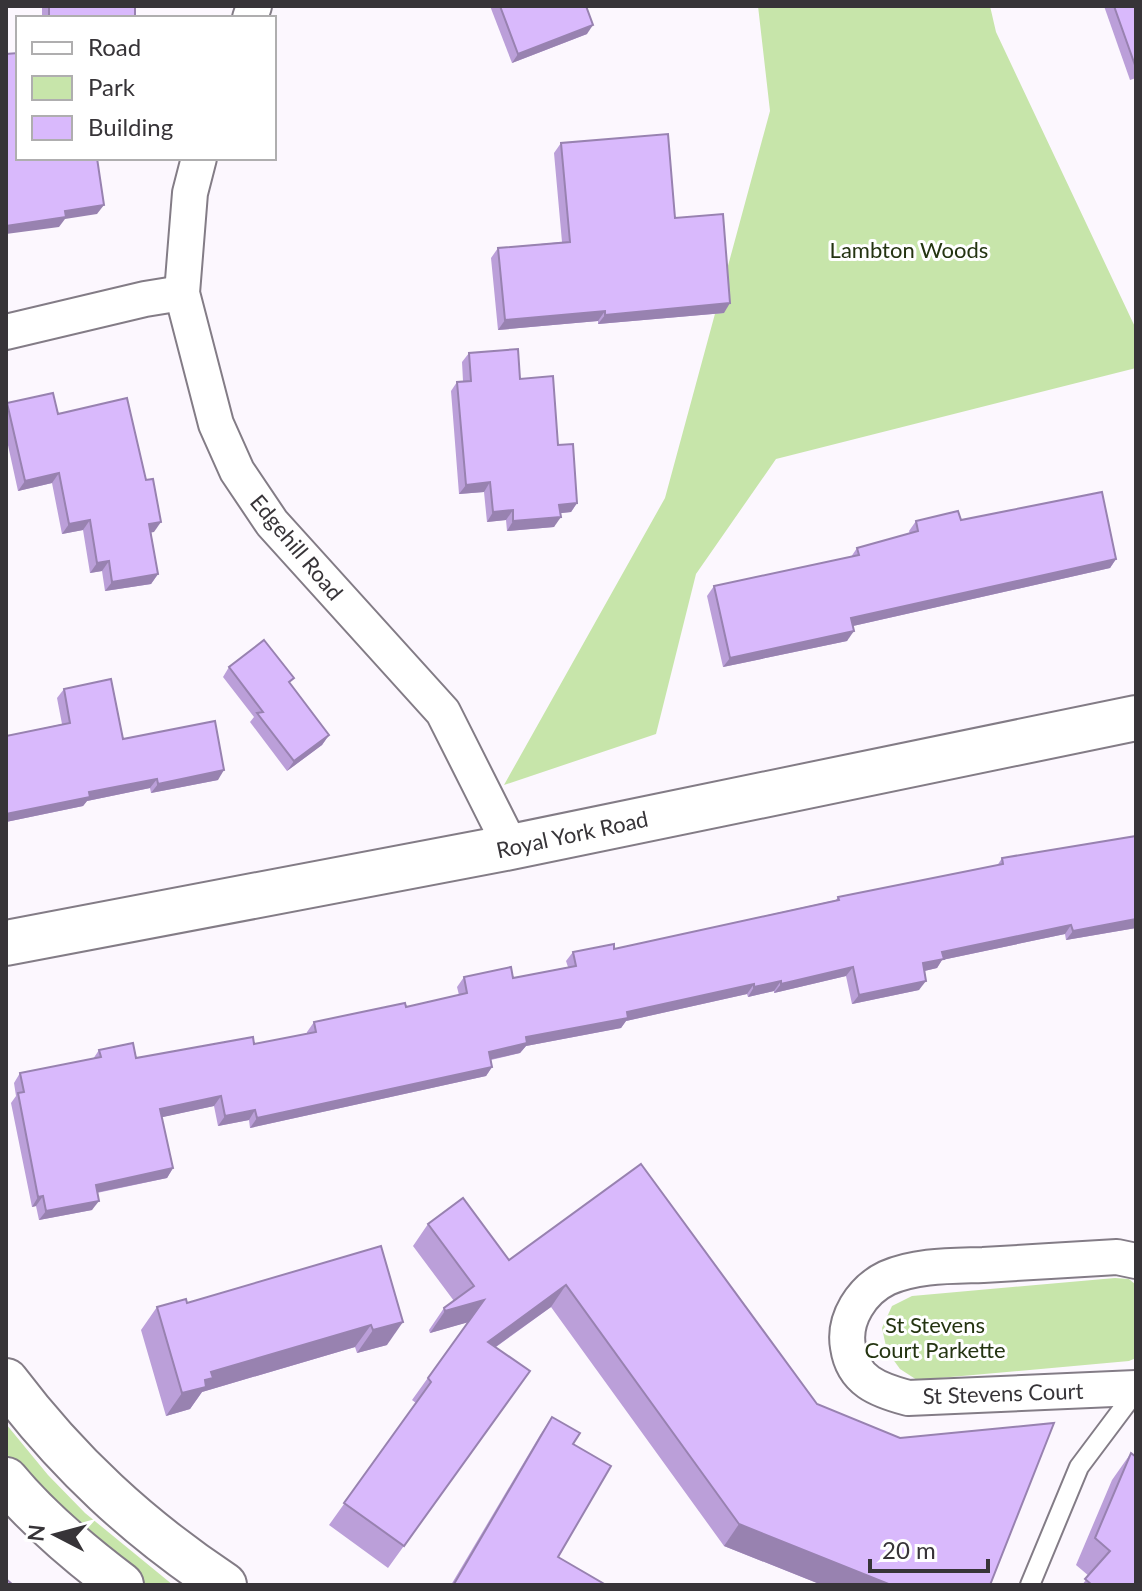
<svg xmlns="http://www.w3.org/2000/svg" width="1142" height="1591" font-family="Lato,sans-serif">
	<style>
		.green { fill: #c7e5aa }
		.lines { fill: none; stroke-linecap: round; stroke-linejoin: round }
		.lane-casing { stroke: #837c86; stroke-width: 22 }
		.street-casing { stroke: #837c86; stroke-width: 38 }
		.secondary-casing { stroke: #837c86; stroke-width: 48 }
		.lane { stroke: #fff; stroke-width: 18 }
		.street { stroke: #fff; stroke-width: 34 }
		.secondary { stroke: #fff; stroke-width: 44 }
		.wall { fill: #bb9fd9 }
		.shaded-wall { fill: #9882b0 }
		.building { fill: #d9b9fc; stroke: #9882b0; stroke-width: 2 }
		.labels { text-anchor: middle; dominant-baseline: central; stroke-width: 6; stroke-linejoin: round; paint-order: stroke }
		.park-label { font-size: 22px; fill: #243411; stroke: #fff }
		.street-label { font-size: 22px; fill: #373438; stroke: #fff }
	</style>
	<rect width="100%" height="100%" fill="#fcf7fe"/>
	<g class="green">
		<path d="M758,6H990L996,32L1136,329V368L776,459L696,574L656,734L504,785L665,498L770,111Z"/>
		<path d="M1115,1278L1129,1279L1136,1285V1358L1129,1361L917,1380L900,1369L887,1351L882,1328L892,1306L912,1296Z"/>
		<path d="M6,1424L48,1475L85,1513L173,1585H144L122,1568L33,1484L6,1453Z"/>
	</g>
	<g class="lines">
		<g class="lane-casing">
			<path id="lane" d="M1030,1585L1079,1467L1136,1391"/>
		</g>
		<g class="street-casing">
			<g id="street">
				<path d="M250,18L254,6"/>
				<path d="M199,158L190,193L182,293L216,424L237,471L272,523L443,712L511,847"/>
				<path d="M6,332L145,299L182,293"/>
				<path d="M1136,1261L1117,1257C1072,1260 1028,1262 983,1265C951,1266 917,1265 887,1278C862,1290 843,1319 848,1347C853,1381 878,1390 908,1398L1136,1388"/>
			</g>
		</g>
		<g class="secondary-casing">
			<g id="secondary">
				<path d="M6,943L511,847L1136,718"/>
				<path d="M6,1381C68,1463 138,1528 224,1585"/>
				<path d="M6,1480C39,1520 80,1554 121,1585"/>
			</g>
		</g>
		<use href="#lane" class="lane"/>
		<use href="#street" class="street"/>
		<use href="#secondary" class="secondary"/>
	</g>
	<g class="wall">
		<rect x="42" y="6" width="93" height="12"/>
		<path d="M490,6H586L587,34L512,63Z"/>
		<path d="M1104,6H1136V78L1130,80Z"/>
		<path d="M561,143L675,218L724,313L598,324V321L498,330L491,258L498,248L562,242L554,153Z"/>
		<path d="M469,353L520,379L558,445L577,503L571,512L560,513L554,527L507,531L506,520L487,522L484,492L459,494L451,391L457,382L463,381L462,362Z"/>
		<path d="M7,403L58,414L154,532H151L158,574L151,584L105,591L102,571L90,573L83,530L62,534L52,483L18,491L6,436V406Z"/>
		<path d="M961,520L1116,559L1110,568L853,626L847,641L723,667L707,596L714,586L851,557L857,548L910,534L909,531L916,521Z"/>
		<path d="M229,667L329,735L322,745L287,771L250,722L254,717L223,677Z"/>
		<path d="M64,689L123,739L218,780L151,793L150,788L87,801L83,806L6,822V736L62,724L57,698Z"/>
		<path d="M1136,836V928L1066,940L1065,934L942,960L937,968L924,971L919,990L852,1004L846,976L774,993V991L748,997L747,994L626,1021L621,1028L526,1046L520,1053L491,1060L492,1067L486,1076L250,1128L249,1120L218,1126L214,1106L162,1117L173,1168L167,1178L97,1193L92,1210L39,1220L36,1206L32,1207L11,1103L16,1096L14,1083L20,1073L93,1059L99,1050L136,1058L254,1044L307,1034V1032L314,1022L406,1007L459,995L457,987L464,977L513,978L568,967L566,961L573,952L614,949L836,900L838,897L997,866L1002,858Z"/>
		<path d="M641,1164L817,1404L990,1585H822L724,1546L551,1307L496,1347L530,1371L388,1568L329,1525L416,1403L412,1400L468,1322L430,1333L429,1330L444,1308L454,1301L413,1246L428,1224L509,1260Z"/>
		<path d="M381,1246L387,1345L357,1353L355,1347L202,1392L190,1409L166,1416L141,1330L157,1307L187,1303Z"/>
		<path d="M552,1417L573,1444L558,1557L606,1585H451L540,1435Z"/>
		<path d="M1131,1453L1136,1585H1082L1089,1576L1076,1565L1112,1480Z"/>
	</g>
	<g class="shaded-wall">
		<path d="M593,25L587,34L512,63L518,54Z"/>
		<path d="M104,205L97,214L65,219L59,227L6,234V226L65,211Z"/>
		<path d="M730,303L724,313L598,324L605,315Z"/>
		<path d="M605,311L598,321L498,330L505,320Z"/>
		<path d="M59,473L52,483L18,491L25,481Z"/>
		<path d="M490,482L484,492L459,494L466,485Z"/>
		<path d="M577,503L571,512L553,514L559,505Z"/>
		<path d="M513,510L506,520L487,522L493,512Z"/>
		<path d="M561,517L554,527L507,531L513,521Z"/>
		<path d="M90,520L83,530L62,534L69,524Z"/>
		<path d="M161,522L154,532L143,534L149,524Z"/>
		<path d="M1116,559L1110,568L844,628L851,618Z"/>
		<path d="M109,561L102,571L90,573L97,563Z"/>
		<path d="M158,574L151,584L105,591L112,582Z"/>
		<path d="M854,631L847,641L723,667L730,658Z"/>
		<path d="M329,735L322,745L287,771L294,761Z"/>
		<path d="M224,770L218,780L151,793L158,784Z"/>
		<path d="M157,779L150,788L87,801L83,806L6,822V814L89,792Z"/>
		<path d="M1136,919V928L1066,940L1073,931Z"/>
		<path d="M1071,925L1065,934L942,960L937,968L916,973L923,963L942,952Z"/>
		<path d="M853,967L846,976L774,993L781,984Z"/>
		<path d="M781,981L774,991L748,997L754,987Z"/>
		<path d="M926,981L919,990L852,1004L859,995Z"/>
		<path d="M754,984L747,994L626,1021L621,1028L526,1046L520,1053L483,1061L489,1052L526,1037L627,1012Z"/>
		<path d="M492,1067L486,1076L250,1128L257,1118Z"/>
		<path d="M221,1096L214,1106L154,1119L160,1109Z"/>
		<path d="M255,1110L249,1120L218,1126L225,1116Z"/>
		<path d="M173,1168L167,1178L89,1194L96,1185Z"/>
		<path d="M43,1196L36,1206L32,1207L38,1197Z"/>
		<path d="M99,1201L92,1210L39,1220L46,1211Z"/>
		<path d="M566,1285L551,1307L473,1363L488,1342Z"/>
		<path d="M484,1300L469,1322L430,1333L445,1311Z"/>
		<path d="M403,1322L387,1345L357,1353L373,1330Z"/>
		<path d="M371,1325L355,1347L202,1392L190,1409L166,1416L182,1393L211,1372Z"/>
		<path d="M739,1524L891,1585H822L724,1546Z"/>
	</g>
	<g class="building">
		<rect x="49" y="6" width="86" height="12"/>
		<path d="M500,6H586L593,25L518,54Z"/>
		<path d="M1114,6H1136V68Z"/>
		<path d="M18,53V158H97L104,205L65,211L66,217L6,226V54Z"/>
		<path d="M668,134L675,218L723,214L730,303L605,315V311L505,320L498,248L570,242L561,143Z"/>
		<path d="M518,349L520,379L553,376L558,445L573,444L577,503L559,505L561,517L513,521V510L493,512L490,482L466,485L457,382L471,381L469,353Z"/>
		<path d="M53,393L58,414L127,398L146,480L153,479L161,522L149,524L158,574L112,582L109,561L97,563L90,520L69,524L59,473L25,481L7,403Z"/>
		<path d="M1102,492L1116,559L851,618L854,631L730,658L714,586L859,555L857,548L918,531L916,521L958,511L961,520Z"/>
		<path d="M264,640L294,678L289,682L329,735L294,761L257,713L263,712L229,667Z"/>
		<path d="M111,679L123,739L215,721L224,770L158,784L157,779L89,792L90,797L6,814V736L70,723L64,689Z"/>
		<path d="M1136,836V919L1073,931L1071,925L942,952L944,959L923,963L926,981L859,995L853,967L781,984V981L754,987V984L627,1012L628,1018L526,1037L527,1043L489,1052L492,1067L257,1118L255,1110L225,1116L221,1096L160,1109L173,1168L96,1185L99,1201L46,1211L43,1196L38,1197L18,1093L24,1092L20,1073L101,1057L99,1050L133,1043L136,1058L253,1037L254,1044L316,1032L314,1022L405,1003L406,1007L467,993L464,977L511,967L513,978L576,966L573,952L614,944V949L839,900L838,897L1003,864L1002,858Z"/>
		<path d="M641,1164L817,1404L900,1438L1054,1423L990,1585H891L739,1524L566,1285L488,1342L530,1371L404,1546L344,1503L431,1382L428,1378L484,1300L445,1311L444,1308L474,1286L428,1224L463,1198L509,1260Z"/>
		<path d="M381,1246L403,1322L373,1330L371,1325L211,1372L213,1378L205,1380L206,1387L182,1393L157,1307L186,1299L187,1303Z"/>
		<path d="M552,1417L580,1433L573,1444L611,1466L558,1557L606,1585H456L454,1584Z"/>
		<path d="M1131,1453L1136,1457V1585H1092L1085,1579L1110,1551L1095,1538Z"/>
		<path d="M6,1579L13,1585H6Z"/>
	</g>
	<g class="labels">
		<g class="park-label">
			<text x="909" y="249">Lambton Woods</text>
			<text x="935" y="1324">St Stevens<tspan x="935" dy="25">Court Parkette</tspan></text>
		</g>
		<g class="street-label">
			<text transform="translate(297 547) rotate(50)">Edgehill Road</text>
			<text transform="translate(572 834) rotate(-12)">Royal York Road</text>
			<text transform="translate(1003 1393) rotate(-2)">St Stevens Court</text>
		</g>
	</g>
	<rect width="1142" height="1591" fill="none" stroke="#373438" stroke-width="16"/>
	<rect x="16" y="16" width="260" height="144" fill="#ffffff" stroke="#afaeaf" stroke-width="2"/>
	<rect x="32" y="42" width="40" height="12" fill="#ffffff" stroke="#afaeaf" stroke-width="2"/>
	<text x="88" y="56" font-size="24" fill="#373438">Road</text>
	<rect x="32" y="76" width="40" height="24" fill="#c7e5aa" stroke="#afaeaf" stroke-width="2"/>
	<text x="88" y="96" font-size="24" fill="#373438">Park</text>
	<rect x="32" y="116" width="40" height="24" fill="#d9b9fc" stroke="#afaeaf" stroke-width="2"/>
	<text x="88" y="136" font-size="24" fill="#373438">Building</text>
	<g transform="translate(56 1535) rotate(276)" stroke="#ffffff" stroke-width="6" paint-order="stroke">
	<path d="M0-6L14 30L0 20L-14 30Z" fill="#373438"/>
	<text y="-12" font-size="22" font-weight="bold" text-anchor="middle" fill="#373438">N</text>
	</g>
	<path d="M870 1559v12h118v-12" fill="none" stroke="#373438" stroke-width="4"/>
	<text x="882" y="1559" font-size="24" fill="#373438" stroke="#ffffff" stroke-width="6" paint-order="stroke">20 m</text>
</svg>
